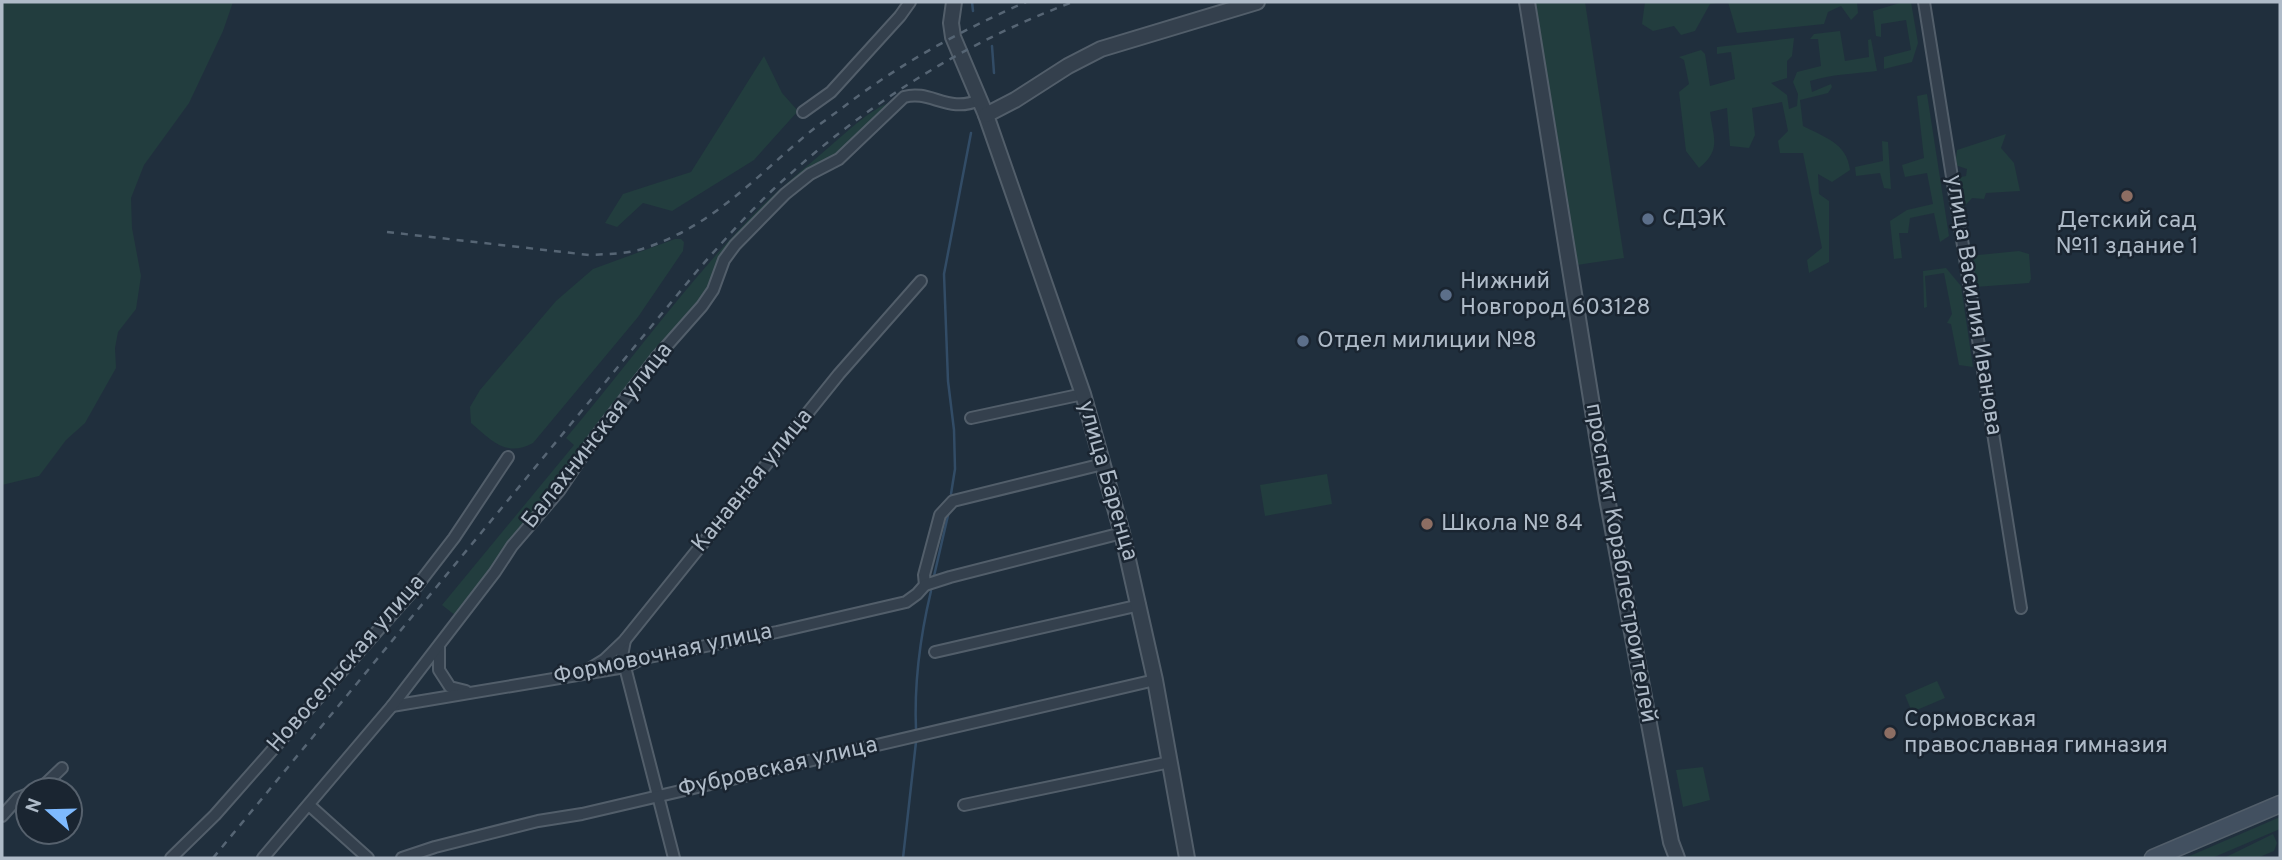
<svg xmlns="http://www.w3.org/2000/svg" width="2282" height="860" font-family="Overpass,sans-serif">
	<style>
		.green { fill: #223d3e }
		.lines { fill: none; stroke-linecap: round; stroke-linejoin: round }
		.stream { stroke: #324c66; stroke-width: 2.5 }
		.minor-casing { stroke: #525e6a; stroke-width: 14 }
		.tertiary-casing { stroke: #525e6a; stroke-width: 18 }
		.secondary-casing { stroke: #525e6a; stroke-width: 19 }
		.minor { stroke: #34404d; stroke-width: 10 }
		.tertiary { stroke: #34404d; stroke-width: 14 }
		.secondary { stroke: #425060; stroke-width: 16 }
		.rail { stroke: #566574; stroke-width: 2.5; stroke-dasharray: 7 7; stroke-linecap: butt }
		.education-dot { fill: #8d6e63; stroke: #1a2531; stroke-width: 2.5 }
		.service-dot { fill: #5c6f8a; stroke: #1a2531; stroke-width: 2.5 }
		.labels { text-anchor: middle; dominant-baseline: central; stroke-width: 5; stroke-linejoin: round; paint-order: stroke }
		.poi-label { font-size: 23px; fill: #afbbc8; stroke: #1a2531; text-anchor: start }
		.street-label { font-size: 23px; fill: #afbbc8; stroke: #1a2531 }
	</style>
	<rect width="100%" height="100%" fill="#202f3d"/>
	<g class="green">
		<path d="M2,2H233L223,31L189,103L144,165L131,198L132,228L141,276L136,309L118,332L115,348L116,368L85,423L66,440L39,476L2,485Z"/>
		<path d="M1527,2H1585L1624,258L1570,266Z"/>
		<path d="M1645,2H1722L1710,4L1695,31L1681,35L1674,26L1653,31L1642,24Z"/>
		<path d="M1728,2H1857L1858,13L1851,20L1841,6L1828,12L1824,24L1737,33Z"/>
		<path d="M1903,2H1911L1918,43L1912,62L1884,69V57L1911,50L1906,20L1881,24V37L1876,36L1873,11Z"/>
		<path d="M1840,31L1845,61L1869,57L1868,40L1871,39L1877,71C1854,74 1832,74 1810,81L1812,92L1831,84L1832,87L1828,93L1800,100L1803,126C1824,137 1847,143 1850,170L1832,182L1818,174L1819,194L1829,201V262L1809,273L1807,260L1822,248L1803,153H1780L1778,141L1788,131L1782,102L1752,108L1755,135L1749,148L1730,146L1727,108L1710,112C1713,138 1722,149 1699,168L1686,151L1679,92L1689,84L1684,60L1679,57L1701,50L1705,54L1710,86L1735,79L1731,52L1717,54V47L1794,38L1792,56L1787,61V78L1771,83L1787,95L1789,109L1797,106L1798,94L1793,82L1797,72L1821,66L1818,39H1810L1814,34Z"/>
		<path d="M764,56L782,93L798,111L754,160L672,211L643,203L617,227L605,223L623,194L691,172Z"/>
		<path d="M1927,94L1949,236L1940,242L1934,213L1910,218L1908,233H1899L1902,258L1894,259L1890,221L1907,210L1933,204L1927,173L1905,177L1902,165L1924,158L1917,96Z"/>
		<path d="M898,100L834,158L765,210L708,291L456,616L442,605L574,445L566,438C631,361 689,279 760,208C781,187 805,168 828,148C846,133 875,104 898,100Z"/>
		<path d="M2006,134L2001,148L2014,163L2020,191L1986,193L1984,199L1972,198L1959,212L1956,178L1966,176L1967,169L1955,165L1957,150Z"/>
		<path d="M1882,141L1888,142L1891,189L1884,188L1880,173L1856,176L1855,167L1883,161Z"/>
		<path d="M675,239H681L684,242L683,251L638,317L533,443C506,458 491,440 471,423L470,407L480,390L556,301L593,269Z"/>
		<path d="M2019,251L2029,254L2031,279L2029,283L1975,287L1968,256Z"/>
		<path d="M1946,268L1961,286L1973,367L1959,365L1951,324L1947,323L1952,314L1944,273L1925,276L1927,307L1924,308L1923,271Z"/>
		<path d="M1327,474L1332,504L1265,516L1260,485Z"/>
		<path d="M1937,681L1945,698L1912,712L1905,695Z"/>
		<path d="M1703,767L1710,800L1683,807L1676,770Z"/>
		<path d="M2280,817V829L2212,858H2185Z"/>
		<path d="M2273,834L2277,843L2274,851L2257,858H2224Z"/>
	</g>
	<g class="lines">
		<g class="stream">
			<path d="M972,2L973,11"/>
			<path d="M992,46L994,73"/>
			<path d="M951,494L955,469L954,430L948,381L944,274L971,133"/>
			<path d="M934,576L949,511"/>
			<path d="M916,730C914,683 920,637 931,591"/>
			<path d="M903,858L916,742"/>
		</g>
		<g class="minor-casing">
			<g id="minor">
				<path d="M1924,2L2021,608"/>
				<path d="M803,112L831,92L900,16L910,2"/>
				<path d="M971,418L1083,394"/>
				<path d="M925,585L924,575L940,515L953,501L1103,464"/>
				<path d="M625,640L622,656L625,667L674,858"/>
				<path d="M439,646V670L450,687L466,691"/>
				<path d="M935,652L1140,605"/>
				<path d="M586,671L604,660L625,640L839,374L921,281"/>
				<path d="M392,706L625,667L644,658L777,632L906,602L917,594L925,585L950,577L1122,533"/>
				<path d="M39,790L62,768"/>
				<path d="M309,805L368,858"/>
				<path d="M964,805L1170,762"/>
				<path d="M2,816L18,798L28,794"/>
				<path d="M171,858L215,815L417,586L454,538L508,457"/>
				<path d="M263,858L392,706L495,572L512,546L559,491L596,436L656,358L702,306L713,290L724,260L735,245L785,194L810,174L839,159L904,97C930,89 948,114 979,100"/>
				<path d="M402,858L435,847L538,821L582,814L1155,680"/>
			</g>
		</g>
		<g class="tertiary-casing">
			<g id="tertiary">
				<path d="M954,2L951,23L953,37L986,115L1083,394L1122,533L1155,680L1187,858"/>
				<path d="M1527,2L1607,498L1671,842L1677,858"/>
				<path d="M986,115L1015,100L1068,66L1101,49L1257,2"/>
			</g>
		</g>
		<g class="secondary-casing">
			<path id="secondary" d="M2153,858L2280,804"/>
		</g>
		<use href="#minor" class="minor"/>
		<use href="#tertiary" class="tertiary"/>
		<use href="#secondary" class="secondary"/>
		<g class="rail">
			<path d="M387,232L589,255C607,254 625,254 642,249C714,226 755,177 811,131C825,120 840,110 854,99C907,60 966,28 1026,2"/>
			<path d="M213,858L697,271C726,238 756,204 789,175C873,100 968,41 1073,2"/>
		</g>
	</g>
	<g class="education-dot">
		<circle cx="2127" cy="196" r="7"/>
		<circle cx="1427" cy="524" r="7"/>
		<circle cx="1890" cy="733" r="7"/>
	</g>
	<g class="service-dot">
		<circle cx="1648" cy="219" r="7"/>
		<circle cx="1446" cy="295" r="7"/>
		<circle cx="1303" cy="341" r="7"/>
	</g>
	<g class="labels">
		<g class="poi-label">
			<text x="1662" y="219">СДЭК</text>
			<text x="2127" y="221" text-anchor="middle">Детский сад<tspan x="2127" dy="26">№11 здание 1</tspan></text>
			<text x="1460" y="282">Нижний<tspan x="1460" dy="26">Новгород 603128</tspan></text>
			<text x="1317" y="341">Отдел милиции №8</text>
			<text x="1441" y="524">Школа № 84</text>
			<text x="1904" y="720">Сормовская<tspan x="1904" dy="26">православная гимназия</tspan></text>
		</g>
		<g class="street-label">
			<text transform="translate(1973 305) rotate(81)">улица Василия Иванова</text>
			<text transform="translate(598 436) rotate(-52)">Балахнинская улица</text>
			<text transform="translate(753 481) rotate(-51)">Канавная улица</text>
			<text transform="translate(1107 481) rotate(74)">улица Баренца</text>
			<text transform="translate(1620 563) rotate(80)">проспект Кораблестроителей</text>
			<text transform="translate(663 655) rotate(-12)">Формовочная улица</text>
			<text transform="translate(347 664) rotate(-49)">Новосельская улица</text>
			<text transform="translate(778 768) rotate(-13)">Фубровская улица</text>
		</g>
	</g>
	<rect width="2282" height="860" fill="none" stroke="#afbbc8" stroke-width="7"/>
	<g transform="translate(49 811) rotate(290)"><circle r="33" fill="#1a2531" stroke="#56616d" stroke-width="2"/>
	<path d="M0-5L12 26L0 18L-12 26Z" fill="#7ebaff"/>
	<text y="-10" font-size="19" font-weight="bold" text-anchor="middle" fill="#afbbc8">N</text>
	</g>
</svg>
